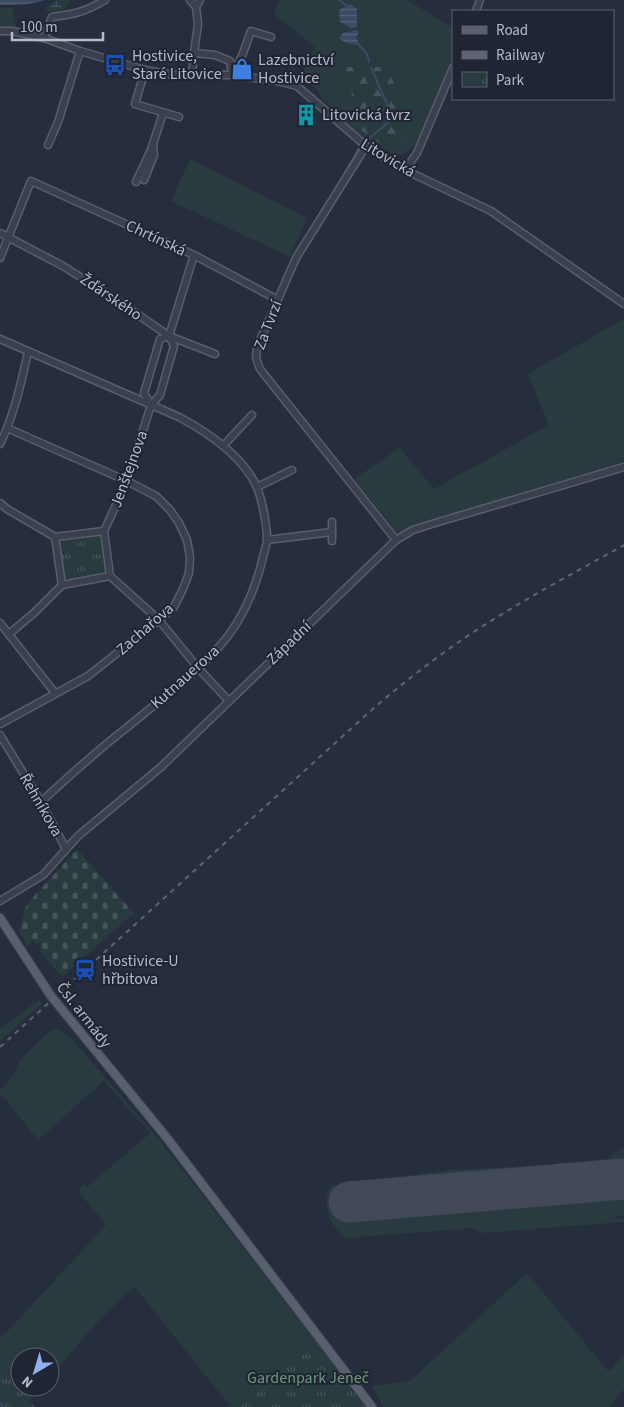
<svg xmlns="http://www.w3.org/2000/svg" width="624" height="1407" font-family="'Source Sans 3',sans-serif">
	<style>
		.grass { fill: #293b3f }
		.forest { fill: url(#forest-firs) }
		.wetland { fill: url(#wetland-marsh) }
		.cemetery { fill: url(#cemetery-stones) }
		.park { fill: url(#park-tufts) }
		.water { fill: url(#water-rules) }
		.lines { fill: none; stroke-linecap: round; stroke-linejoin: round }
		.stream { stroke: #3d4a64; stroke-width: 2 }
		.runway { stroke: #424958; stroke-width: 41 }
		.minor-casing { stroke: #585e6b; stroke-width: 9 }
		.major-casing { stroke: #434956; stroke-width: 10 }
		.minor { stroke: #3a404d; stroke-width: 6 }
		.major { stroke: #585f6d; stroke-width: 8 }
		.rail { stroke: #5d6473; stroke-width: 2; stroke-dasharray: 5 5; stroke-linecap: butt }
		.labels { text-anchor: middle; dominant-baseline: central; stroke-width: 4; stroke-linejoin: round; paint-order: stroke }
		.poi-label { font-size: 16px; fill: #b6bbc8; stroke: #1f2532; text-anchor: start }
		.street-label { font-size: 16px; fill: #b6bbc8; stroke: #1f2532 }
		.park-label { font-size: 16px; fill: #6f977c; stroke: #1f2532 }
	</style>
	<defs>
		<pattern id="forest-firs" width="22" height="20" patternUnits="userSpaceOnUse" patternTransform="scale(1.25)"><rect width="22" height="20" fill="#293b3f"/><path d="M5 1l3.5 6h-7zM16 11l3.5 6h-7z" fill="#465559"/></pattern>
		<pattern id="wetland-marsh" width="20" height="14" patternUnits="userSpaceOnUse" patternTransform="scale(1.25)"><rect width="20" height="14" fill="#293b3f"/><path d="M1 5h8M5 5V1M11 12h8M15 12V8" fill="none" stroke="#465559"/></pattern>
		<pattern id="cemetery-stones" width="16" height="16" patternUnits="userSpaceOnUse" patternTransform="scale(1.25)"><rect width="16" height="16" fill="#293b3f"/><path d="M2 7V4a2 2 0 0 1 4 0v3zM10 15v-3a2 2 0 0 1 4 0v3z" fill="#465559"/></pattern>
		<pattern id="park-tufts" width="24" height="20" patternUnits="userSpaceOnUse" patternTransform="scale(1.25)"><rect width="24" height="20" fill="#293b3f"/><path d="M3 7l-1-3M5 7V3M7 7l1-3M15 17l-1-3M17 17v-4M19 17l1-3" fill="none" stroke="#465559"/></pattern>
		<pattern id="water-rules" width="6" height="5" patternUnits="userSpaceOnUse" patternTransform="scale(1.25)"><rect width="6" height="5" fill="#3d4a64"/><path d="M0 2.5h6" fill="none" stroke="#576279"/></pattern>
	</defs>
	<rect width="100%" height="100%" fill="#262e3d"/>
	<g class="grass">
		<path d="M279,0H407L453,28V60L416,144L403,155H394L356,132L322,99L317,89L303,81L301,76L315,47L274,14Z"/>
		<path d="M12,7L16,27L0,26V8Z"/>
		<path d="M190,159L307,218L290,257L171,201Z"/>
		<path d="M624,319V463L420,523L397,533L354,479L400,448L434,489L549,425L528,374Z"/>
		<path d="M39,1000L43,1003L0,1041V1029Z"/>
		<path d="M58,1029L71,1038L158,1138L313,1338L229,1405L134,1286L98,1321L50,1378V1357H20V1387H41L29,1400L0,1367V1336L2,1334L3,1336L106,1225L79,1192V1189L84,1184L87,1187L150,1133L104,1081L38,1140L7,1101L0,1096V1090L17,1070L19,1061L49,1032Z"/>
		<path d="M624,1147V1216H617L615,1219L624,1218V1222L483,1233L474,1228L347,1238C330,1226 321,1207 330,1186L449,1170L530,1166L607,1159Z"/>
		<path d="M527,1273L607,1370L612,1369L624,1353V1389L610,1407H383L372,1386L410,1381Z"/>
	</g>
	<path class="forest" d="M334,67H382L391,77L401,98L413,107L402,144L390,150L355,126L351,87Z"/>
	<path class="wetland" d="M57,0H71L64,10L49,12L45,8Z"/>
	<path class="cemetery" d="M77,849L134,913L62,977L39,950L41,946L39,943L36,944L33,940L27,945L19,931L25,908L35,895Z"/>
	<g class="park">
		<path d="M96,535L99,536L101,539L106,574L70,581L64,576L59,547L60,542L64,539Z"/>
		<path d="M313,1338L365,1407H227L229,1405Z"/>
		<path d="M0,1367L35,1407H0Z"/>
	</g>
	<g class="water">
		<path d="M0,0H45C30,5 16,5 0,5Z"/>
		<path d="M350,4L357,9V27L351,28L340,22L339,10Z"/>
		<path d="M357,30L359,33L356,37L359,43L358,45L346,43L339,38L343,33Z"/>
	</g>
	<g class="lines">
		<g class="stream">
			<path d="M339,0L347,6"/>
			<path d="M358,44C363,50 368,52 369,62"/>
			<path d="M367,140L389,122L391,113L371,68"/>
			<path d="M334,192L359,148"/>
			<path d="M0,1403L4,1407"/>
		</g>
		<path class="runway" d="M349,1202L624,1179"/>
		<g class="minor-casing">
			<g id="minor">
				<path d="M190,0L196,7"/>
				<path d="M476,11L480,0"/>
				<path d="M0,31H12L44,38L80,51L145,70L172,75H232L277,81L297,86L366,146L405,170L491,211L624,304"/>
				<path d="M44,38L52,17C75,14 85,12 105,0"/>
				<path d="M194,53L198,24L196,7L200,0"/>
				<path d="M145,70L135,104L179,117"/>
				<path d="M233,74L242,56L251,31L271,37"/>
				<path d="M192,75L194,53L215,55L230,61L232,75"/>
				<path d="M48,145L58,122L80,51"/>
				<path d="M366,146L296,258L257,347L256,358L260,369L396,540"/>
				<path d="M405,170L417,153L453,68"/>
				<path d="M144,180L154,155L153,144"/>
				<path d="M136,182L151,150L163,113"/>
				<path d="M0,233L63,266L121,303L169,336L215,354"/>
				<path d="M0,258L31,181L194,255L278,300"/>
				<path d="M0,339L179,417C209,433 242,455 257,487C262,500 267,525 267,539C267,545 264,552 263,557C255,591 242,622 218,648C192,677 160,700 130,725C99,749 70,775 41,802"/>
				<path d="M151,405L144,393L160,339L169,336"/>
				<path d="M0,444C14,415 21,384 28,352"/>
				<path d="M223,446L252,415"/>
				<path d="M257,487L292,470"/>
				<path d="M0,503L7,509L55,537"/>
				<path d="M332,522V541"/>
				<path d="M104,531L127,481L151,405L160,395L174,346L169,336L194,255"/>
				<path d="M104,531L110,576L62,585L55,537Z"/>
				<path d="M267,540L332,532"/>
				<path d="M110,576L159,620L198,668L229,701"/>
				<path d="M0,623L55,693"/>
				<path d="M9,634L35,612L62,585"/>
				<path d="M0,724L88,676L159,620L174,607L183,589L189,573L190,557L187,540L179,523L170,510L156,496L127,481L7,428"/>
				<path d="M0,735L41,802L66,849"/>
				<path d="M0,901L43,875L78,836L161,767L396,540L413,530L435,523L624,467"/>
			</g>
		</g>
		<g class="major-casing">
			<path id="major" d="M0,918L51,996L167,1138L372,1407"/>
		</g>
		<use href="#minor" class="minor"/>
		<use href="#major" class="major"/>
		<path class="rail" d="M0,1047L355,725C391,692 429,662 469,635C519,602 572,574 624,545"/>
	</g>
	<defs>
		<g id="bus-bare" transform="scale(1.725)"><path d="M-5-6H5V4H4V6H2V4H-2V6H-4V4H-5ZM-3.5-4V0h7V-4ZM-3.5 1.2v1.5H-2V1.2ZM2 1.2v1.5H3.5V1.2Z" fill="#1a4fb4" stroke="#1f2532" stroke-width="2.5" paint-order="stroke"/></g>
		<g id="shop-bare" transform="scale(1.725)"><path d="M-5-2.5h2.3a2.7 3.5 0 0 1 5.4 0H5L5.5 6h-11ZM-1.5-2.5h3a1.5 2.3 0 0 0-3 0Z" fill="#3f7fe0" stroke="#1f2532" stroke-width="2.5" paint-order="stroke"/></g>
		<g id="building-bare" transform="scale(1.725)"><path d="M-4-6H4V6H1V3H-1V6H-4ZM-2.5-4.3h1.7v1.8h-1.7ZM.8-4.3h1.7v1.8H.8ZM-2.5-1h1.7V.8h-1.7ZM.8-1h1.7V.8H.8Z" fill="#0f9aa8" stroke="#1f2532" stroke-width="2.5" paint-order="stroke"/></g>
		<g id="station-bare" transform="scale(1.725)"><path d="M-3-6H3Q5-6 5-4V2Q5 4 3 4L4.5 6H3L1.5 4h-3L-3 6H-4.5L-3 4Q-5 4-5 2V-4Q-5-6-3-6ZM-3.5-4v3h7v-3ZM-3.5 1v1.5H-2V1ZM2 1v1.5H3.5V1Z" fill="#1a4fb4" stroke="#1f2532" stroke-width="2.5" paint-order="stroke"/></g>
	</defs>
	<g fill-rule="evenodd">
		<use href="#bus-bare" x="115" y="65"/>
		<use href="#shop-bare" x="242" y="69"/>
		<use href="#building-bare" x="306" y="115"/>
		<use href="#station-bare" x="85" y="970"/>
	</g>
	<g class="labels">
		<g class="poi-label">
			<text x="132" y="56">Hostivice,<tspan x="132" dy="18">Staré Litovice</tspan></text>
			<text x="258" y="60">Lazebnictví<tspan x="258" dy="18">Hostivice</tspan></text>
			<text x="322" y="115">Litovická tvrz</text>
			<text x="102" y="961">Hostivice-U<tspan x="102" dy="18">hřbitova</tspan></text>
		</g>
		<g class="street-label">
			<text transform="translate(388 158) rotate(31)">Litovická</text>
			<text transform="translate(156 238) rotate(25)">Chrtínská</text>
			<text transform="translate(111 297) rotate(34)">Žďárského</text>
			<text transform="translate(268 325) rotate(-69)">Za Tvrzí</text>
			<text transform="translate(129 469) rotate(-70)">Jenštejnova</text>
			<text transform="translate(145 629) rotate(-41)">Zachařova</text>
			<text transform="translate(289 643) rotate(-44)">Západní</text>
			<text transform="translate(185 677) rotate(-42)">Kutnauerova</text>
			<text transform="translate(41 805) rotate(60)">Řehníkova</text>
			<text transform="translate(84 1015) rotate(52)">Čsl. armády</text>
		</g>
		<g class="park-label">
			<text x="308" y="1378">Gardenpark Jeneč</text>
		</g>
	</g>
	<rect x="452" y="10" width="162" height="90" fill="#1f2532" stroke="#5b616e"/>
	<rect x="462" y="26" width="25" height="8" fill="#585f6d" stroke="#5b616e"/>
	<text x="496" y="35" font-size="15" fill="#b6bbc8">Road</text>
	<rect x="462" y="51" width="25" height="8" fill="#5d6473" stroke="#5b616e"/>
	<text x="496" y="60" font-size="15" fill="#b6bbc8">Railway</text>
	<rect x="462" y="72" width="25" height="15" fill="url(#park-tufts)" stroke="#5b616e"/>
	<text x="496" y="85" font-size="15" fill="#b6bbc8">Park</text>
	<g transform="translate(35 1372) rotate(218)"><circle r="24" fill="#1f2532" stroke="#5b616e"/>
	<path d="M0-4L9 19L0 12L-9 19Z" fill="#93aff0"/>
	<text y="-8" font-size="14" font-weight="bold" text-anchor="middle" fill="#b6bbc8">N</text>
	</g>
	<path d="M12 32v8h91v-8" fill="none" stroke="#b6bbc8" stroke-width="2.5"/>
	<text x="20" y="32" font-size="15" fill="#b6bbc8" stroke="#1f2532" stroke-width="4" paint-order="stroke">100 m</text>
</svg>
